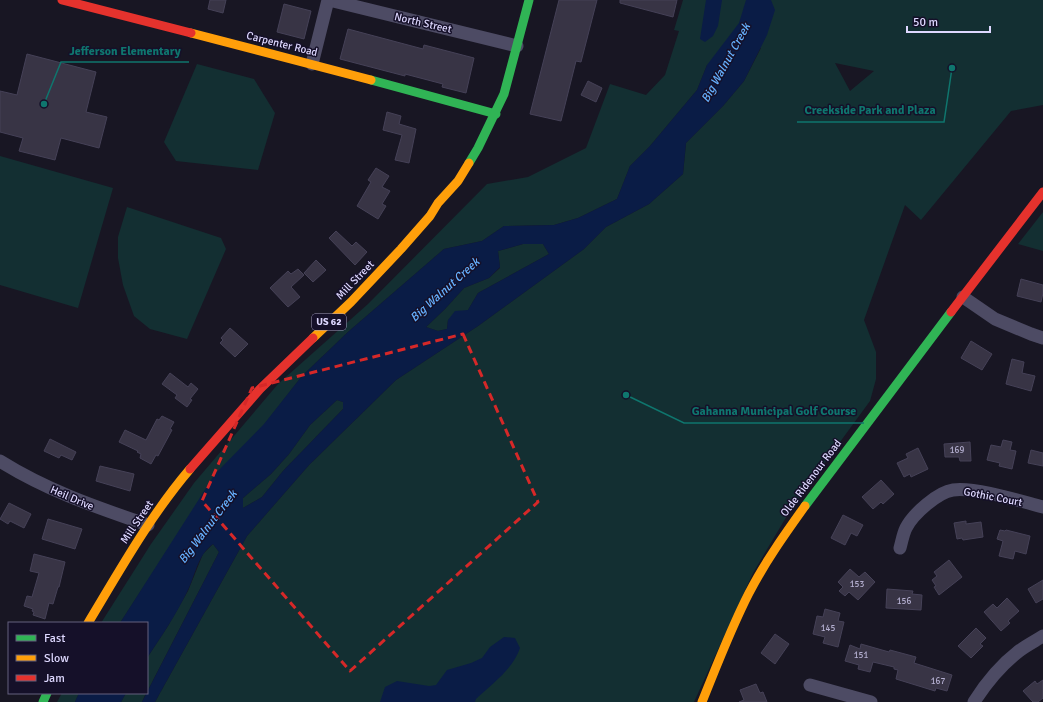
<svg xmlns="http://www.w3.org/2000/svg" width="1043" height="702" font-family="Signika,sans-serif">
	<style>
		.green { fill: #132f32; fill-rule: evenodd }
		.water { fill: #0a1c46; fill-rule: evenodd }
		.building { fill: #383445; stroke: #454157 }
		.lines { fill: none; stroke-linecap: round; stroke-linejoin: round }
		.street { stroke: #4d4b64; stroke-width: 13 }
		.fast { stroke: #30b455; stroke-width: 9 }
		.slow { stroke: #ff9f0a; stroke-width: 9 }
		.jam { stroke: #e5322d; stroke-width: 9 }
		.marked { fill: none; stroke: #d62828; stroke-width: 3; stroke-dasharray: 8 5; stroke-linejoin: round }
		.labels { text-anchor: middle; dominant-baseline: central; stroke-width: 3; stroke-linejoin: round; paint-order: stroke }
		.number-label { font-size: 9px; fill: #b4afd0 }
		.shield { fill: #151029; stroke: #a29cbf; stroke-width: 1 }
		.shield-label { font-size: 10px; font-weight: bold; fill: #ded8ff }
		.street-label { font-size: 11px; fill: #ded8ff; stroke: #151029 }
		.water-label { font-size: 12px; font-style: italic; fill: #66b1ff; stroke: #151029 }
		.leader { fill: none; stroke: #0f766e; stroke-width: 1.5 }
		.callout-dot { fill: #0f766e; stroke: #151029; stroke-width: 1.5 }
		.callout-label { font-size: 12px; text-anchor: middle; font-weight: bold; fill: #0f766e; stroke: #151029; stroke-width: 3; stroke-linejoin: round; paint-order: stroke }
	</style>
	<rect width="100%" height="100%" fill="#181623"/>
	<g class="green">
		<path d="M683,0H1043V105L1011,111L921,220L905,205L864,320L876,352V379L870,401L791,509L753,573L694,702H155L247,536L309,465L396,380L478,326L584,249L606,227L649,204L683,174L686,143L723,106L744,81L761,48L707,65L697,90L650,146L630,166L617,199L578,218L554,225L504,226L482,241L444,249L348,332L302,376L170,546L120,623H101L151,544L194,483L278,384L368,304L487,184L528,177L586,148L610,84L646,95L665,75L679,31L674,30ZM835,63L874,71L850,91Z"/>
		<path d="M197,64L254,79L275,113L258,170L176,161L164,142Z"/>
		<path d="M0,156L113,188L78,308L0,285Z"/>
		<path d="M127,207L221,238L226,249L187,339L150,329L134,316L123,285L118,258V237Z"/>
		<path d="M1043,212V251L1018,244Z"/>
		<path d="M523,244H543L549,254L478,293L468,310L448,320L447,329L438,331L426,327L445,309L464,288L489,278L500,268L498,251Z"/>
		<path d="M337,400L343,402V409L283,471L262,497L243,508V498L271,474L289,454L310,425Z"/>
		<path d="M213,544L219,552L147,692V658L168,626L188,591L203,554Z"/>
		<path d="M62,693H79L75,702H57Z"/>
		<path d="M126,693H146L142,702H121Z"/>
	</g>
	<g class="water">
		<path d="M706,0H722L718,26L713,36L705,42L700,39Z"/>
		<path d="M746,0H771L775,10L767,35L744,81L723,106L686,143L683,174L649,204L606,227L584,249L478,326L396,380L309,465L247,536L155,702H142L219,552L213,544C197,556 196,574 187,592C176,615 161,637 147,658V623H120L215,474L264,424L302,376L348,332L444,249L482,241L504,226L554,225L578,218L617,199L630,166L650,146L697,90L707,65L739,23ZM523,244H543L549,254L478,293L468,310L455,311L448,320L447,329L438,331L426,327L445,309L464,288L489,278L500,267L498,251ZM337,400L343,402V409L283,471L262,497L243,508V498L271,474L289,454L310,425Z"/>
		<path d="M504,637L515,638L520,648C513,669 492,684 476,699L475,702H380L385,687L397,681L429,686L436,685L447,670L471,663L482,658L490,647Z"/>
		<path d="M79,693H126L121,702H75Z"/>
	</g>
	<g class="building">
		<path d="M210,0H226L223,13L208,9Z"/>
		<path d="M559,0H597L581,62L576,61L561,121L530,114Z"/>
		<path d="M620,0H677L673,17L620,3Z"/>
		<path d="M284,4L311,11L304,39L277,32Z"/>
		<path d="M348,29L423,49L424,45L474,58L466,93L442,87L443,84L405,74V76L340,59Z"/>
		<path d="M27,54L96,72L86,112L107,117L99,148L61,138L55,160L19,151L23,138L0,132V91L17,95Z"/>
		<path d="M588,81L602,88L596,102L581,95Z"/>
		<path d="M387,112L401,116L399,124L416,129L409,163L395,160L402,135L383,130Z"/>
		<path d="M376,168L389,176L382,187L390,191L382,204L386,206L378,219L357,206L371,182L368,180Z"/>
		<path d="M336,231L352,246L356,242L367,252L355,265L329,238Z"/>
		<path d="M316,260L326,270L313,282L304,273Z"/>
		<path d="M298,269L304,275L291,287L300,297L288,307L270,288L288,271L291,274Z"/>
		<path d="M1021,279L1043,285V293L1041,302L1017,296Z"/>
		<path d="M230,328L248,344L235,357L220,343L223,340L221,338Z"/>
		<path d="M971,341L992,354L982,370L961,358Z"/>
		<path d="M1012,359L1024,362L1022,373L1035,376L1031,391L1006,384Z"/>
		<path d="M170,373L188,387L191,383L198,389L190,399L192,400L187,407L175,398L177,395L162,384Z"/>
		<path d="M162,416L174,422L170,429L172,430L158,456L156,455L151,464L140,458L141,454L137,452L138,451L119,442L125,430L146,440L157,419L159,420Z"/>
		<path d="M50,439L76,452L72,460L61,455L59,458L44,451Z"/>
		<path d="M1003,440L1012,442L1010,450L1016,451L1012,469L999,466L1000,463L987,460L991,445L1001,447Z"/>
		<path d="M970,442L971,461H960L959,457H945L944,444Z"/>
		<path d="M918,448L928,469L911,477L910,474L904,477L897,463L908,458L906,454Z"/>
		<path d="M1031,450L1043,453V466L1028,463Z"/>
		<path d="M100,466L134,474L130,491L96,481Z"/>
		<path d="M881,480L894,494L883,504L881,502L873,509L862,497Z"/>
		<path d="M9,503L31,514L24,528L10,521L8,524L0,519Z"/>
		<path d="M843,515L863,525L857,536L851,533L845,545L831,538Z"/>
		<path d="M48,519L82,529L75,549L42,539Z"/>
		<path d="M966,521V524L981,522L983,537L963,540L962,538L957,539L954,523Z"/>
		<path d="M1000,530L1005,531L1006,530L1030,536L1026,554L1015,551L1013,559L999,556L1003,541L997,539Z"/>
		<path d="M34,554L65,562L59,587H58L53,604L49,603L45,619L33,615L34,612L32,611L33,609L24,606L27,596L32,597L39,573L30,571Z"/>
		<path d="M949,560L962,577L939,595L934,587L936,586L932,580L937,576L934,572Z"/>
		<path d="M850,569L859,577L865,572L875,582L858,600L849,592L845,596L839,591L843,587L838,582Z"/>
		<path d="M1043,580V599L1036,603L1028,589Z"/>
		<path d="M887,589L913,591L912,594L922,595L921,610L886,608Z"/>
		<path d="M1007,598L1019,611L1008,621L1010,623L1001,631L984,612L993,604L997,608Z"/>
		<path d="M825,609L840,613L838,621L844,622L838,647L823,643L825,637L813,634L817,616L823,617Z"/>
		<path d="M976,628L986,638L980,644L983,646L971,658L958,646Z"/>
		<path d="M775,634L789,644L775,664L761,653Z"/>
		<path d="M861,644L889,652L890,650L916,657L914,663L952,675L947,691L936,688L935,691L896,679L898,670L894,669V667L873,662L870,672L858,669L859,665L845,661L850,645L860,649Z"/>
		<path d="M1043,680V698L1038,702H1033L1023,691L1035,681L1037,684Z"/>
		<path d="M756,684L760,693L763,692L767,702H739L744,700L740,690Z"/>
	</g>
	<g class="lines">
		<g class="street">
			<path d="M329,0L517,46"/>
			<path d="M312,64L328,0"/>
			<path d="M963,297L995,319L1031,334L1043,338"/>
			<path d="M0,461C48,491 96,507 148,525"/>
			<path d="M900,548C902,541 903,534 906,528C913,514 938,492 953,490C976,487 1020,501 1043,507"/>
			<path d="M810,685L871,702"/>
			<path d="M974,702C986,683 1001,665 1019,651C1027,645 1035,641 1043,636"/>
		</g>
		<g class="fast">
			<path d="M371,80L496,114"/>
			<path d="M469,163L478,148L504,94L529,0"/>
			<path d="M805,506L951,312"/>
			<path d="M43,702L47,693"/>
		</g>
		<g class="slow">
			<path d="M191,33L371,80"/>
			<path d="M313,338L351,302L401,249L430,216L438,203L458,181L469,163"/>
			<path d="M88,623C120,570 150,516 190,469"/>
			<path d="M702,702C717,665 731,628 749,593C765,562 785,534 805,506"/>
		</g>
		<g class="jam">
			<path d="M62,0L191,33"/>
			<path d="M951,312L1043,192"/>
			<path d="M190,469L260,389L313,338"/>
		</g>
	</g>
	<path class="marked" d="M463,334L538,502L350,671L202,501L252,388Z"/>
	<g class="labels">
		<g class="number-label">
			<text x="957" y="450">169</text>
			<text x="857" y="584">153</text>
			<text x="904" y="601">156</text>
			<text x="828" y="628">145</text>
			<text x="861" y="655">151</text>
			<text x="938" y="681">167</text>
		</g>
		<rect class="shield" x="312" y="314" width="34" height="16" rx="3"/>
		<g class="shield-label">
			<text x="329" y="322">US 62</text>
		</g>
		<g class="street-label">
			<text transform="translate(423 23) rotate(13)">North Street</text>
			<text transform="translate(282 44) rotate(14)">Carpenter Road</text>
			<text transform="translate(355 280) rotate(-46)">Mill Street</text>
			<text transform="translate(811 478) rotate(-53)">Olde Ridenour Road</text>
			<text transform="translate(993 497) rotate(11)">Gothic Court</text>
			<text transform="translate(72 498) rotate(23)">Heil Drive</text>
			<text transform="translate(137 522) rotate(-56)">Mill Street</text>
		</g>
		<g class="water-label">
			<text transform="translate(726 63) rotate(-61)">Big Walnut Creek</text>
			<text transform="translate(445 290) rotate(-42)">Big Walnut Creek</text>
			<text transform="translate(208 527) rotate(-53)">Big Walnut Creek</text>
		</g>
	</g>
	<path class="leader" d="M44 104L61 62H189M952 68L944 122H797M626 395L684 423H864"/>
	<g class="callout-dot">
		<circle cx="44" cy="104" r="4"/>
		<circle cx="952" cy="68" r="4"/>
		<circle cx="626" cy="395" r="4"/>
	</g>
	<g class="callout-label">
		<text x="125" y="55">Jefferson Elementary</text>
		<text x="870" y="114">Creekside Park and Plaza</text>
		<text x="774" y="415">Gahanna Municipal Golf Course</text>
	</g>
	<rect x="8" y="622" width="140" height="72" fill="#151029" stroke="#65607f"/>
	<rect x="16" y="635" width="20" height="6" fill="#30b455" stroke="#65607f"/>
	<text x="44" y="642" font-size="12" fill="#ded8ff">Fast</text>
	<rect x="16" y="655" width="20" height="6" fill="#ff9f0a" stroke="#65607f"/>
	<text x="44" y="662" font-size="12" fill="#ded8ff">Slow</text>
	<rect x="16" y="675" width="20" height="6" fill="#e5322d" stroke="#65607f"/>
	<text x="44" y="682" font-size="12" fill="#ded8ff">Jam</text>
	<path d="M907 26v6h83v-6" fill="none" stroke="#ded8ff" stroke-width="2"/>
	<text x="913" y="26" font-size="12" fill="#ded8ff" stroke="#151029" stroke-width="3" paint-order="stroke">50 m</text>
</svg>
